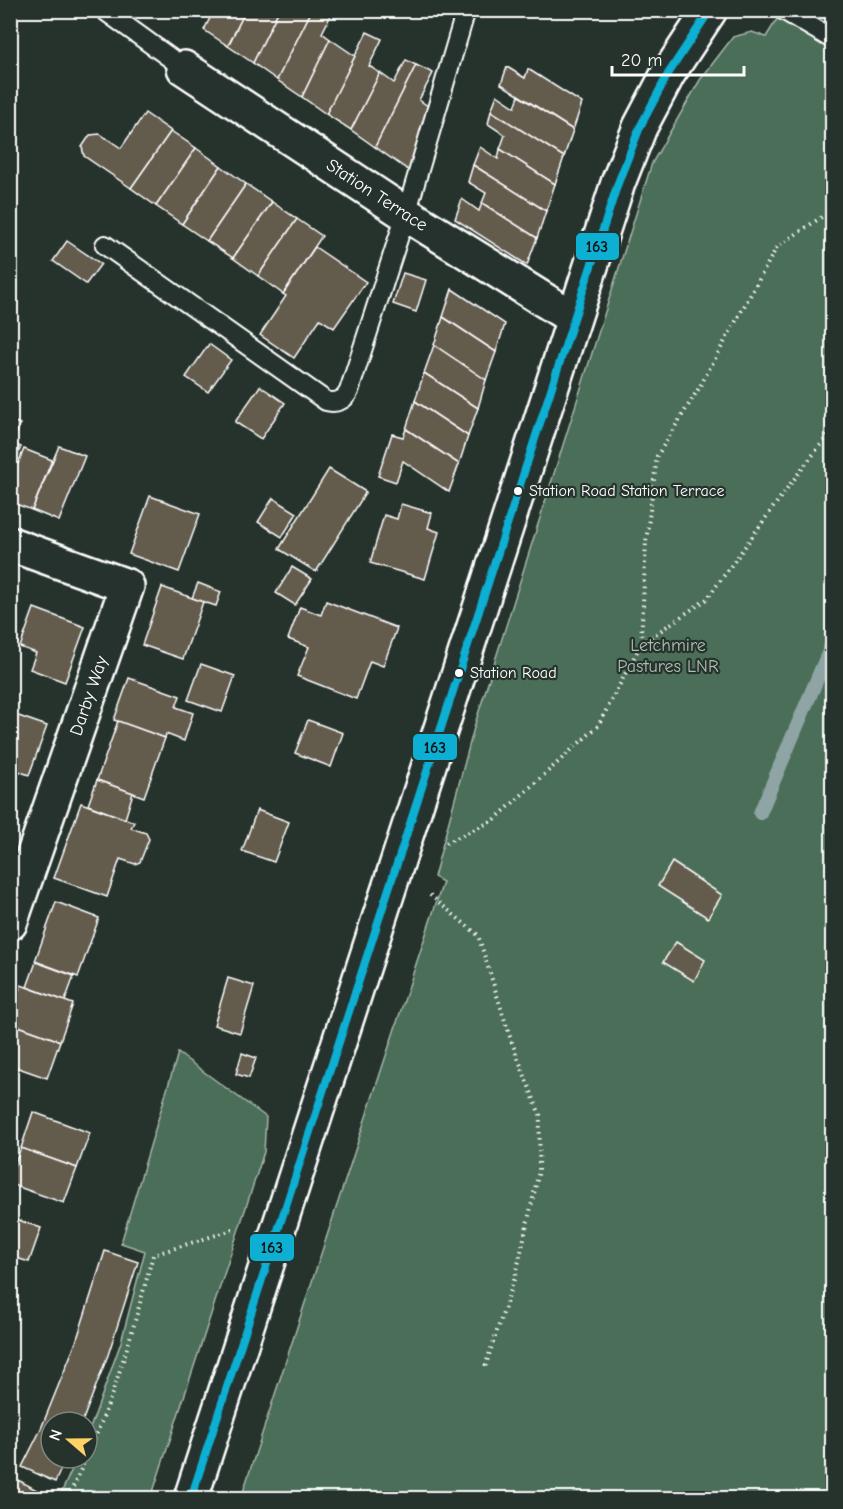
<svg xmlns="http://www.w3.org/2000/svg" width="843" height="1509" font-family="'Comic Neue',sans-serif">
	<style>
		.green { fill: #4c6e58; stroke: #a6b6ac; stroke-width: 1.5 }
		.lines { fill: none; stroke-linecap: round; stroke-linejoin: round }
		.stream { stroke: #8fa4a4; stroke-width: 14 }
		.building { fill: #645b4e; stroke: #fff; stroke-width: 1.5 }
		.service-casing { stroke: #fff; stroke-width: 22 }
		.minor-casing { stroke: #fff; stroke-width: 38 }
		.tertiary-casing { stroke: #fff; stroke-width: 38 }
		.path { stroke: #fff; stroke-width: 4; stroke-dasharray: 1.5 4.5; stroke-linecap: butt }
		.service { stroke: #26332d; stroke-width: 18 }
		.minor { stroke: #26332d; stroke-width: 33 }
		.tertiary { stroke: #26332d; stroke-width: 33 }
		.bus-1-casing { stroke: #26332d; stroke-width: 12 }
		.bus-1 { stroke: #0dafd3; stroke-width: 8 }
		.bus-dot { fill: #fff; stroke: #26332d; stroke-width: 2 }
		.labels { text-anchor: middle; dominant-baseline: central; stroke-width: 4.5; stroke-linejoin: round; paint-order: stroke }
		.bus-label { font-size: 16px; fill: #fff; stroke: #26332d; text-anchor: start }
		.street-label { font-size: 18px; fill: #fff; stroke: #26332d }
		.park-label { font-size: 18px; fill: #aebeb4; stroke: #26332d }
		.line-badge { stroke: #26332d; stroke-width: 2 }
		.pale-badge-label { font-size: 16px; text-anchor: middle; font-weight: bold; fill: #111 }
	</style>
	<rect width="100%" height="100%" fill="#26332d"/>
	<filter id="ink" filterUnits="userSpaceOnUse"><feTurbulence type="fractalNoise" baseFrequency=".0167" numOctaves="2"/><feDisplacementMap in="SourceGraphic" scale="12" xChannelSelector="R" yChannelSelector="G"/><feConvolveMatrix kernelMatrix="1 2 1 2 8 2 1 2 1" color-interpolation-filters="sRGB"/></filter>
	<g filter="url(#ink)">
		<g class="green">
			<path d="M782,11H832V1498H241L443,882L434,877L475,724L652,163L700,80L733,37L752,32L766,37Z"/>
			<path d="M178,1053L266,1117L264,1152L151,1498H59L77,1458H87V1437L121,1342L145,1251L121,1243Z"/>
		</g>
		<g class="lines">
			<path class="stream" d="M760,813L832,644"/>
		</g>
		<g class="building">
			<path d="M214,10H246L228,46L204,30Z"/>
			<path d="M246,10H279L253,63L228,46Z"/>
			<path d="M279,10H289L293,13L294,10H312L277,80L253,63Z"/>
			<path d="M312,10H327L332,13L322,33L330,39L302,97L277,80Z"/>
			<path d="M367,32L382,39L369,66L380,73L351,130L326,114Z"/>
			<path d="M330,39L355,56L326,114L302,97Z"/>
			<path d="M406,60L416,65L375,147L351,130L380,73L394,83Z"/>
			<path d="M416,65L433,73L419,100L428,106L411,172L375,147Z"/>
			<path d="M507,67L525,78L528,69L582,103L573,130L501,84Z"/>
			<path d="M497,95L515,107L519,96L573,130L564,157L491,111Z"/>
			<path d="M491,111L564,157L555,184L500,149L505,135L488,124Z"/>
			<path d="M145,113L171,131L131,188L84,156L82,147L90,135L100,134L121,148Z"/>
			<path d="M171,131L196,148L156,206L131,188Z"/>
			<path d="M480,147L498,159L500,149L555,184L546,211L473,165Z"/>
			<path d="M196,148L221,166L182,224L156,206Z"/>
			<path d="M473,165L546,211L537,238L482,203L486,193L468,182Z"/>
			<path d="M221,166L246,184L207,241L182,224Z"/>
			<path d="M246,184L272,202L233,258L207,241Z"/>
			<path d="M462,199L479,211L482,203L537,238L527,265L455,219Z"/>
			<path d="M272,202L297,219L258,276L233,258Z"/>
			<path d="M297,219L322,236L283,294L258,276Z"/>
			<path d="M67,241L101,264L86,284L53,261Z"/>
			<path d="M315,247L366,282L334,328L320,319L294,358L260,335L286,296L283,294Z"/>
			<path d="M403,273L426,280L416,312L393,304Z"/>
			<path d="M452,289L505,324L496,352L443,317Z"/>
			<path d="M443,317L496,352L486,380L434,345Z"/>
			<path d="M209,344L231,360L208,392L186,377Z"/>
			<path d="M434,345L486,380L478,408L424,373Z"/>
			<path d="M424,373L478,408L468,436L415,401Z"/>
			<path d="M260,386L285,403L261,439L235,422Z"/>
			<path d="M415,401L468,436L459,464L406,429Z"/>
			<path d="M10,420L20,424L13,444L21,447L10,473Z"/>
			<path d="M406,429L459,464L449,492L403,461L396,482L378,476L392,434L403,437Z"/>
			<path d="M59,446L85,456L59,521L32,510Z"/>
			<path d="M24,449L52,460L32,510L10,502V483Z"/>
			<path d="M329,469L366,492L316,572L279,549Z"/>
			<path d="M150,496L200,514L179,572L129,554Z"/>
			<path d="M273,498L297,513L282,537L258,522Z"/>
			<path d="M401,504L432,513L428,528L439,532L425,579L370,563L384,515L397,519Z"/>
			<path d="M292,567L312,579L295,605L276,593Z"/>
			<path d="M198,583L221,592L216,606L192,598Z"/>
			<path d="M162,587L203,602L183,659L142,645Z"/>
			<path d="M326,601L397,628L383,666L370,661L356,699L297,676L309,647L288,639L300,607L321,615Z"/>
			<path d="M34,608L85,627L65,682L30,669L36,653L20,647Z"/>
			<path d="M201,664L235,676L222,712L188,700Z"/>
			<path d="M129,678L180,696L176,707L193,713L184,741L166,734L165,738L114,720Z"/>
			<path d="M10,713L47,726L29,775L10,768Z"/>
			<path d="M308,720L343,733L331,767L295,753Z"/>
			<path d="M118,721L165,738L144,797L97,780Z"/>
			<path d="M97,780L133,793L125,819L88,805Z"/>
			<path d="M81,803L134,822L131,828L146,833L149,839L140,862L135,864L120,859L107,897L54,878Z"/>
			<path d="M257,810L289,822L274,862L242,851Z"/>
			<path d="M672,862L722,895L708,918L658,886Z"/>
			<path d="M56,902L99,918L78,977L35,961Z"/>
			<path d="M676,942L705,960L694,981L663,962Z"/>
			<path d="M36,962L74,976L65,1001L27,987Z"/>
			<path d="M228,978L254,986L240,1033L214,1025Z"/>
			<path d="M21,985L73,1004L60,1041L10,1023V1013Z"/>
			<path d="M10,1023L60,1041L47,1078L10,1065Z"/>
			<path d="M242,1053L256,1058L249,1078L236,1074Z"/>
			<path d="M33,1112L90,1133L77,1168L21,1148Z"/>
			<path d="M21,1148L77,1168L64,1203L10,1184V1175Z"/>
			<path d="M10,1217L41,1228L29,1262L10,1256Z"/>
			<path d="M105,1251L138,1262L108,1355L82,1422H51V1458H66L55,1482L22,1467L40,1431L76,1342Z"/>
			<path d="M16,1479L48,1496L47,1498H10V1491Z"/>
		</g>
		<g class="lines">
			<g class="service-casing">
				<g id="service">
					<path d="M104,10L184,68"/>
					<path d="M783,10L832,39"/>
					<path d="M105,245L326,401C336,404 345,400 349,391L406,214L466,10"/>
				</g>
			</g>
			<g class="minor-casing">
				<g id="minor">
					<path id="s1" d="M184,68L406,214L573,318"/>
					<path d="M10,544L127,586L10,923"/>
				</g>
			</g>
			<g class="tertiary-casing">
				<path id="tertiary" d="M191,1498L618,183L640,127L668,74L710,10"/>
			</g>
			<g class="path">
				<path d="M641,644L707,599L788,487L832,430"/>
				<path d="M446,843L494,820L598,726L641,644L646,542L657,456L699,388L777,247L832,210"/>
				<path d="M430,895L478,935L511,1040L540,1115L539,1171L516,1274L484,1370"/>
				<path d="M87,1456C116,1392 135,1323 153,1255L232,1230L236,1231"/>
				<path d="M68,1498L86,1458"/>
			</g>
			<use href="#service" class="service"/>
			<use href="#minor" class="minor"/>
			<use href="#tertiary" class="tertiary"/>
			<g class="bus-1-casing">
				<path id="bus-1" d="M191,1498L618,183L640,127L668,74L710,10"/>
			</g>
			<use href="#bus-1" class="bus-1"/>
		</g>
	</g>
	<g class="bus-dot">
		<circle cx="518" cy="491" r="5"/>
		<circle cx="459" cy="673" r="5"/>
	</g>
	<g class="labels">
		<g class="bus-label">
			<text x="529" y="491">Station Road Station Terrace</text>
			<text x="470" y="673">Station Road</text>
		</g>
		<g class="street-label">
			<text stroke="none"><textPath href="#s1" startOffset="231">Station Terrace</textPath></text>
			<text transform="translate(89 696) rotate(-71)">Darby Way</text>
		</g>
		<g class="park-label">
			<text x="668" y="645">Letchmire<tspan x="668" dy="21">Pastures LNR</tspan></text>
		</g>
	</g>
	<g class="line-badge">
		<rect x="575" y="232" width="45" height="29" rx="6" fill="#0dafd3"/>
		<rect x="412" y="733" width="46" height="28" rx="6" fill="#0dafd3"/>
		<rect x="249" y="1233" width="46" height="29" rx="6" fill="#0dafd3"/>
	</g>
	<g class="pale-badge-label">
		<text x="597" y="252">163</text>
		<text x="435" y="753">163</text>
		<text x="272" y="1253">163</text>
	</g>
	<rect width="843" height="1509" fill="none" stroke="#26332d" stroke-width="36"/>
	<rect x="18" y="18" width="807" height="1473" fill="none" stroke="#fff" stroke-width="2" filter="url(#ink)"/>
	<g transform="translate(69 1440) rotate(290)"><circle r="28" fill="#26332d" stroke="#7d8581" stroke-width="1.5"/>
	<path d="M0-4.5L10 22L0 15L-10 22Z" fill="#ffd166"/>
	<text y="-9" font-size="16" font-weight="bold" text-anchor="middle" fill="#ffffff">N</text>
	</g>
	<path d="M612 66v9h132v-9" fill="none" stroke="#ffffff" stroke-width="3"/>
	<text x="621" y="66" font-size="18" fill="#ffffff" stroke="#26332d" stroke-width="4.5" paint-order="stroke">20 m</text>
</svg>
